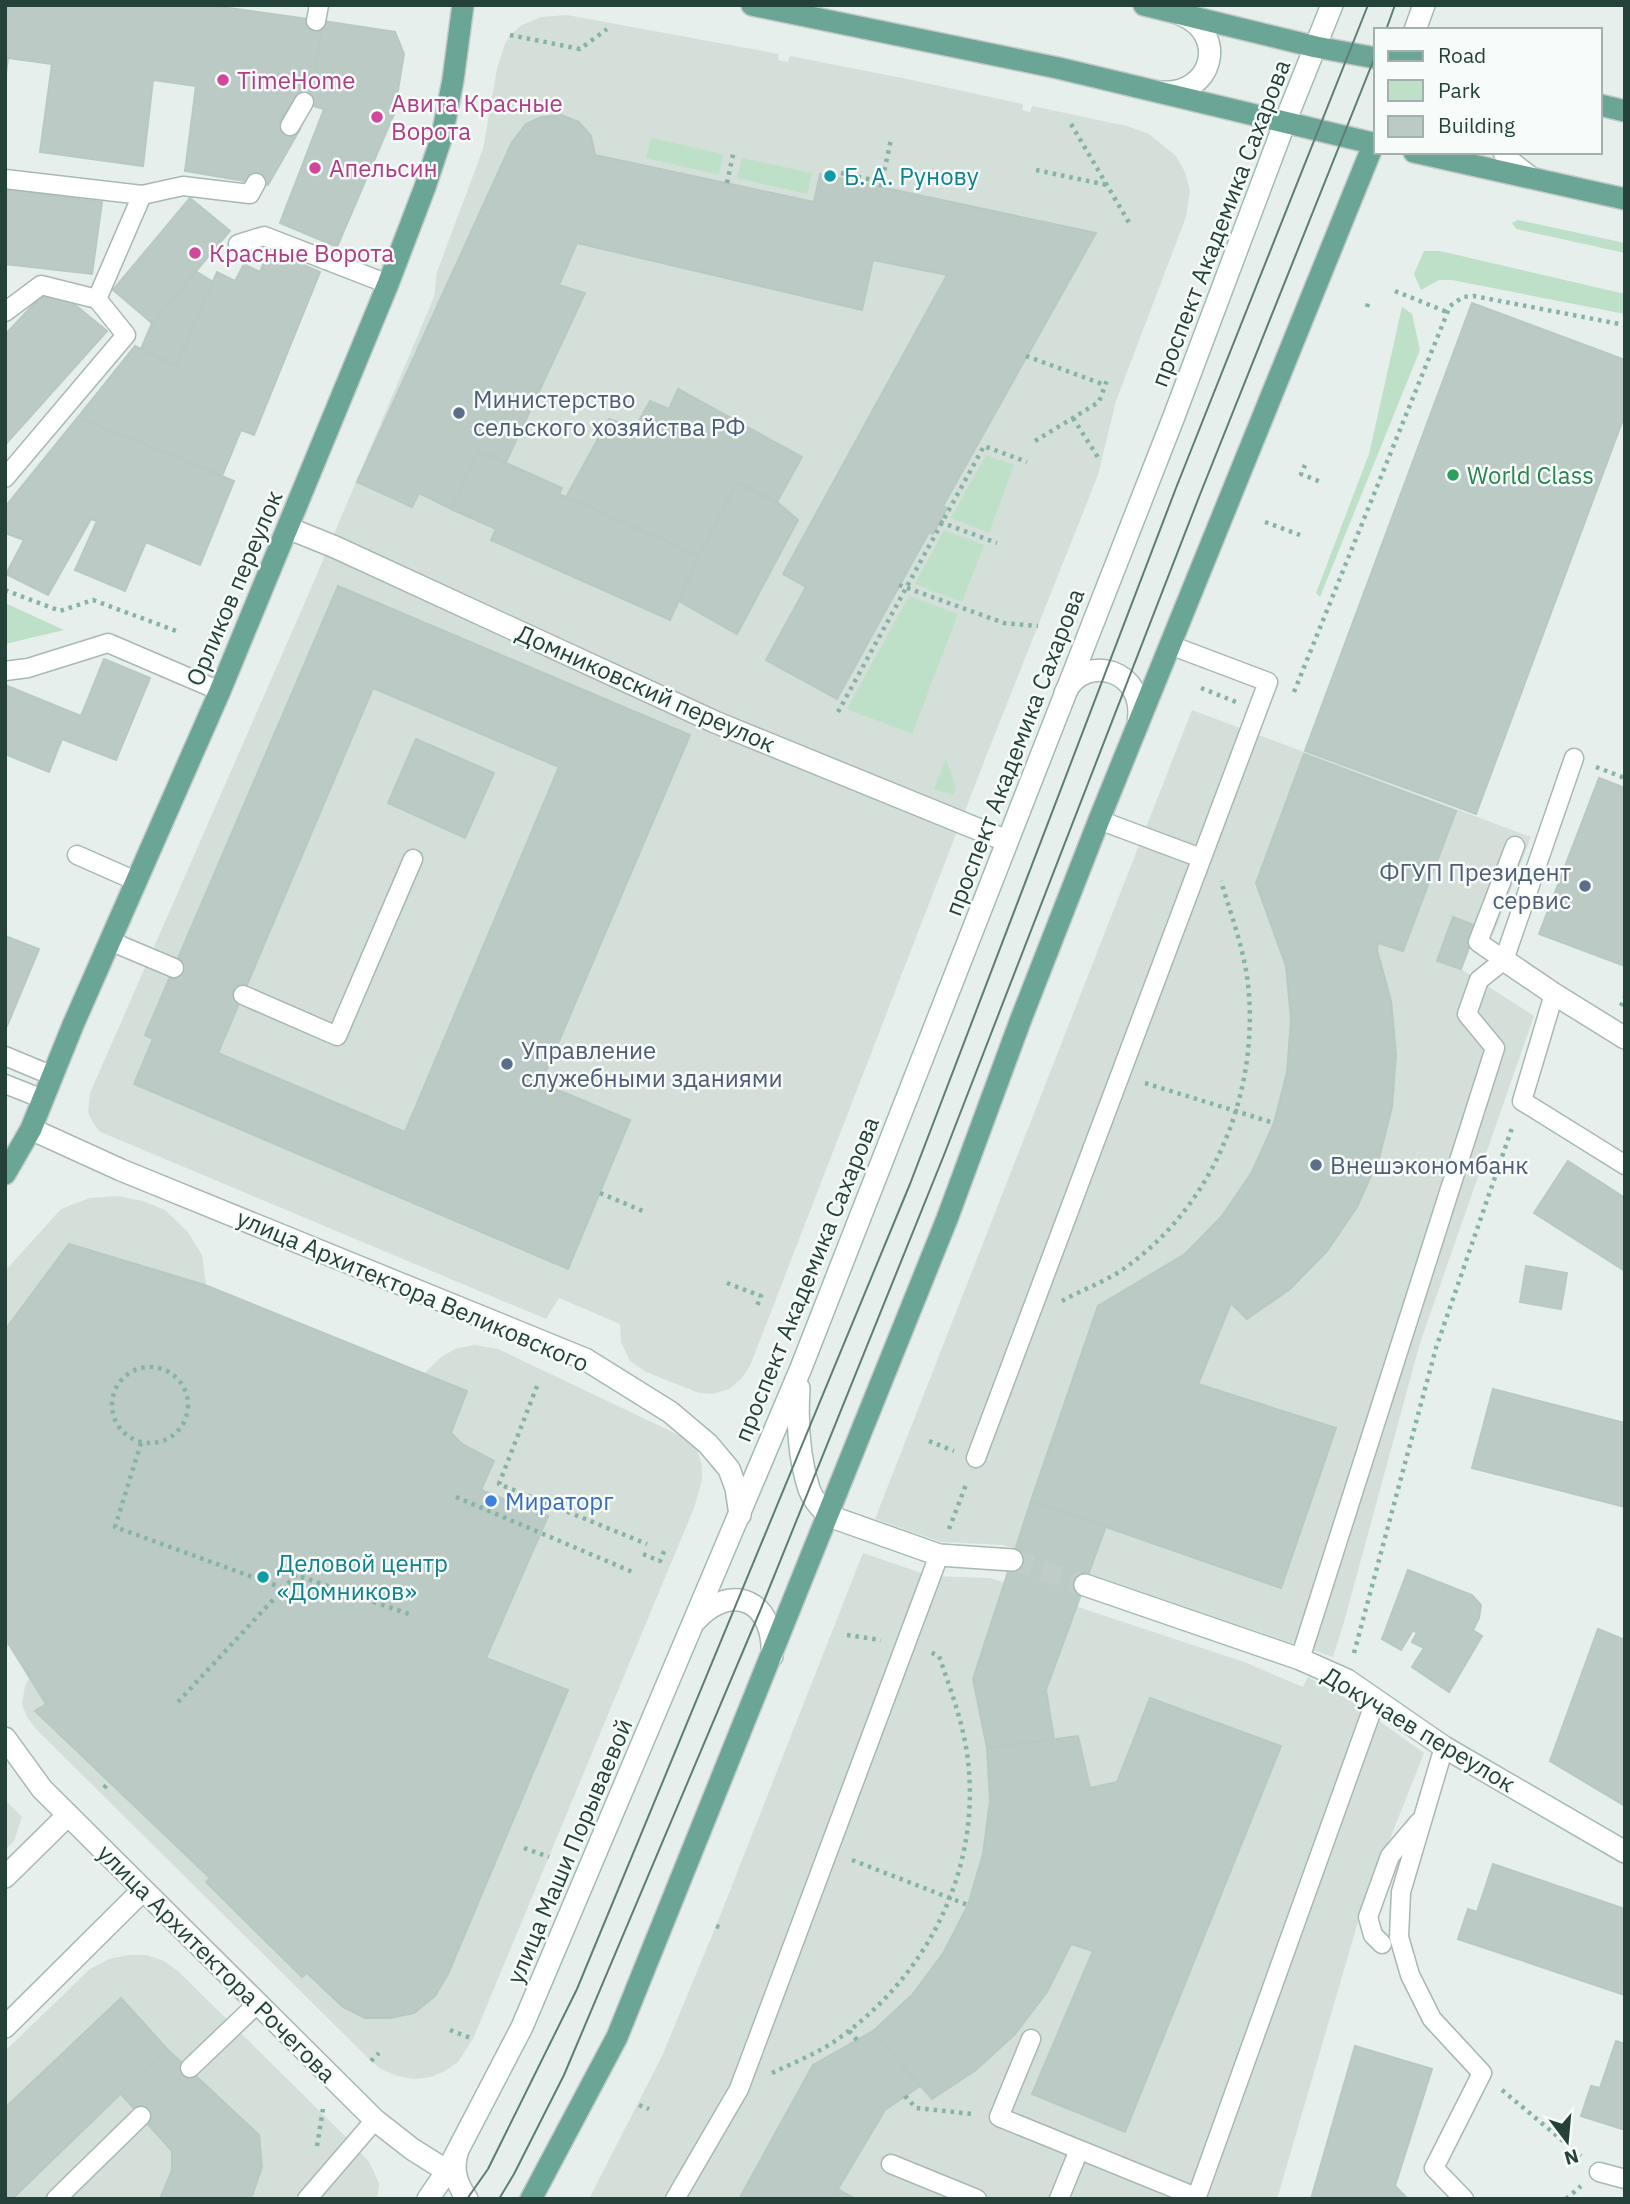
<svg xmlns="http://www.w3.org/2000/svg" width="1630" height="2204" font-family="'IBM Plex Sans',sans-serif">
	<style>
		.built { fill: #d4dfda }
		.green { fill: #bfe0c8 }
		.building { fill: #bbcac4; stroke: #b8c9c2; stroke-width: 2; fill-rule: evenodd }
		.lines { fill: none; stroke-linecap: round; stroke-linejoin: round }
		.secondary-tunnel { stroke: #bfccc8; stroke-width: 21; stroke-dasharray: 21 10; stroke-linecap: butt }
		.lane-casing { stroke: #a8b8b2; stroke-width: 21 }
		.street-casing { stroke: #a8b8b2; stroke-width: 24 }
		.secondary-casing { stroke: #a4bbb3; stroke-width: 24 }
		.primary-casing { stroke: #c2cac8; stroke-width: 24 }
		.path { stroke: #86b3a5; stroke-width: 4.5; stroke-dasharray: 3.5 5; stroke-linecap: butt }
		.lane { stroke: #fff; stroke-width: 18 }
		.street { stroke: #fff; stroke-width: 21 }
		.secondary { stroke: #fff; stroke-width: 21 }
		.primary { stroke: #6aa596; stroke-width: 21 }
		.tram { stroke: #5f7d75; stroke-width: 2 }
		.hotel-dot { fill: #d1479c; stroke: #f7fbf9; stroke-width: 2.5 }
		.culture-dot { fill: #0f9aa8; stroke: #f7fbf9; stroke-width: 2.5 }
		.service-dot { fill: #5c6f8a; stroke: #f7fbf9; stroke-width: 2.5 }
		.leisure-dot { fill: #2e9e5b; stroke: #f7fbf9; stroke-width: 2.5 }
		.shop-dot { fill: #3f7fe0; stroke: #f7fbf9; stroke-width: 2.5 }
		.labels { text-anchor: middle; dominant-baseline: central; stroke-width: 5; stroke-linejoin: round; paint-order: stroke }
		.hotel-label { font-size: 24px; fill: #b23c85; stroke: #f7fbf9; text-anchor: start }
		.culture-label { font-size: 24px; fill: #0d838f; stroke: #f7fbf9; text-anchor: start }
		.street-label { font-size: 24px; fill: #24423a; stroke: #f7fbf9 }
		.service-label { font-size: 24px; fill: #4e5e75; stroke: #f7fbf9; text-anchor: start }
		.leisure-label { font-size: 24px; fill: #27864d; stroke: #f7fbf9; text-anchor: start }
		.shop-label { font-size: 24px; fill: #366cbe; stroke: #f7fbf9; text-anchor: start }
	</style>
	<rect width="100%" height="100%" fill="#e6efeb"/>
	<g class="built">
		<path d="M567,15L779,54L778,60L788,62L790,56L907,79L1023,104L1022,110L1030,112L1032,106L1127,126L1149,134L1176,156L1185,172L1190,190L1186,217L1116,401L1098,475L987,754L750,1366L741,1379L729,1389L713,1394L699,1393L646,1372L630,1361L621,1342L620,1324L559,1298L546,1319L110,1136L99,1131L92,1121L88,1112L90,1093L309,593L434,297L437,272L483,149L497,69L505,44L510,35L522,25L541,17Z"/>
		<path d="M1192,710L1531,837L1493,935L1477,926L1461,969L1534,1016L1420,1343L1344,1622L1333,1657L1003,1545L941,1542L875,1519Z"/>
		<path d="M118,1196L143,1201L165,1210L188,1232L202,1255L206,1285L425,1373L441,1357L457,1348L475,1345L498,1349L685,1438L697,1450L702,1466V1480L694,1508L473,2039L458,2062L445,2071L431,2077L414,2079L397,2076L381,2069L371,2061L36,1729L27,1717L22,1704L25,1686L30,1677L10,1646L5,1647V1271L61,1209L90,1198Z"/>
		<path d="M863,1553L930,1576L990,1578L1244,1662L1303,1687L1308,1677L1354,1703L1424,1753L1360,1915L1277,2199H589L662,2056L716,1926Z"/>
		<path d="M5,1800L22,1817L14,1841L5,1850Z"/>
		<path d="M129,1955H147L164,1961L178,1971L353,2144L369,2162L375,2174L379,2184L377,2199H5V2051L90,1969L109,1959Z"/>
	</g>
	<g class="green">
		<path d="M651,138L723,154L719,175L646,158Z"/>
		<path d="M742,158L812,173L807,194L737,178Z"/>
		<path d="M1518,220L1625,243V253L1516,229L1512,223Z"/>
		<path d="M1424,251H1440L1625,294V314L1452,280H1439L1421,290L1414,274Z"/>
		<path d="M1402,307L1412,314L1420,350L1320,597L1316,593L1369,454Z"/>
		<path d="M986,455L1014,465L989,533L951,518Z"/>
		<path d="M944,530L984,545L962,602L915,584Z"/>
		<path d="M909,596L958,614L912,734L847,709Z"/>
		<path d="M5,603L64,630L5,644Z"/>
		<path d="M946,758L956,788L953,795L934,789Z"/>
	</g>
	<g class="building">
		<path d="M5,5H208L323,21L310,105L294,100L279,123L300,129L268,185L185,171L196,86L153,80L143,166L40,152L52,64L8,58L5,82Z"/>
		<path d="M323,21L395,32L404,54L394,114L337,247L280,223L324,109L310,105Z"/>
		<path d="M561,115L579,122L591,136L595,155L814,202L820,174L1096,233L943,506L947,508L933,534L929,532L837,699L766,660L806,587L783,574L947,275L873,260L862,310L577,243L559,285L585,293L506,462L479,451L451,509L419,493L412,507L357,482L512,142L526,124L541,117Z"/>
		<path d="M5,189L102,202L92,274L5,264Z"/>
		<path d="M190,198L230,231L152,323L113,290Z"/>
		<path d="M269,250L320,272L254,435L241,430L222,476L78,417L135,346L176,366L217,272L235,281L244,264L260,272Z"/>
		<path d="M197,272L213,282L176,366L141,349L152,323Z"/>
		<path d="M45,292L69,300L107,331L5,445V335Z"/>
		<path d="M1472,303L1625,360V414L1476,814L1305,751Z"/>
		<path d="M678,389L802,457L777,502L737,483L699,556L566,497L609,419L635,428L650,401L669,409Z"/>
		<path d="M78,417L234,481L200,565L146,542L125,591L75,570L97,521L91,519L48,595L6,574L24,540L5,533V507Z"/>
		<path d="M479,451L562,488L559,494L699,556L670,620L491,540L496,529L451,509Z"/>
		<path d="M737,483L777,502L798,520L737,634L679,601L699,556Z"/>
		<path d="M338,586L690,735L541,1083L630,1120L568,1269L134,1084L153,1039L145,1035ZM373,688L559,767L405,1132L218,1053Z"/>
		<path d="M104,659L150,678L116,760L62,739L49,772L5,754V685L81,716Z"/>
		<path d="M416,739L494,773L465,838L388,803Z"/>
		<path d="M1304,754L1456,811L1403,951L1378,943L1377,950L1391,1001L1396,1054L1392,1107L1379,1158L1357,1207L1327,1251L1290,1289L1247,1319L1231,1303L1198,1384L1336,1428L1281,1588L1031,1501L1098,1306L1185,1254L1222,1216L1252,1172L1274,1123L1287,1072L1291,1019L1286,966L1256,883Z"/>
		<path d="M1599,778L1625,788V958L1622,965L1539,934Z"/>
		<path d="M1453,917L1477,926L1461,969L1437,961Z"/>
		<path d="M5,936L39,949L7,1026H5Z"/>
		<path d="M1568,1161L1625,1198V1271L1534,1213Z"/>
		<path d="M69,1244L205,1285L467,1391L451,1433L462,1444L494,1461L481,1490L548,1516L486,1658L568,1690L448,1974L435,1996L414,2013L390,2018H365L343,2007L307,1973L302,1977L206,1882L210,1878L35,1711L46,1704L5,1638V1330Z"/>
		<path d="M1526,1266L1567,1273L1561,1309L1520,1302Z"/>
		<path d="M1493,1389L1625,1423V1507L1472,1468Z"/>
		<path d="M1031,1501L1106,1526L1046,1690L1054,1739L987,1748L973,1679Z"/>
		<path d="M1408,1570L1472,1595L1481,1605L1479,1618L1473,1630L1482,1636L1449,1692L1412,1667L1424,1648L1412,1642L1417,1633L1413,1630L1401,1650L1382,1639Z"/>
		<path d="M1598,1629L1625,1640V1806L1550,1761Z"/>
		<path d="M1150,1698L1281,1746L1125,2132L1032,2094L1093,1951L1071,1944L1047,1992L1015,2034L976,2070L932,2099L873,2031L912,1995L944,1952L968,1905L983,1854L990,1801L987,1748L1078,1736L1090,1788L1117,1782Z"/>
		<path d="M1493,1864L1625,1909V1995L1458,1939L1468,1909L1477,1912Z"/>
		<path d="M121,1998L167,2049L12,2199H5V2108Z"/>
		<path d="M873,2031L920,2086L885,2110L832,2199H739L813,2065Z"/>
		<path d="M1616,2041L1625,2044V2130L1581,2116L1591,2086L1600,2088Z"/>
		<path d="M1355,2046L1432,2069L1395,2186L1408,2199H1311Z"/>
		<path d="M167,2049L259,2135L262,2167L251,2199H160L172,2170V2151L120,2093Z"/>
		<path d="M837,2189L856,2199H832Z"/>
	</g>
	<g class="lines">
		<path class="secondary-tunnel" d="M1012,1560L1085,1585"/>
		<g class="lane-casing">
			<g id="lane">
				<path d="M316,21L319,5"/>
				<path d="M290,126L304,102"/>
				<path d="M5,179L142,195L183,186L250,194L256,183"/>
				<path d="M238,244L264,236L388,284"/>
				<path d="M5,312L41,285L97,299"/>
				<path d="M5,478L126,335L97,299L142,195"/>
				<path d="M5,671L28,668L108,643L220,691"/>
				<path d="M1099,820L1201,858"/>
				<path d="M77,855L136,881"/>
				<path d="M110,941L174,968"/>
				<path d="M1504,960L1478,942L1515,846"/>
				<path d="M1554,994L1522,1101L1625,1165"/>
				<path d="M243,995L337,1036L413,859"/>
				<path d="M5,1056L53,1076"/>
				<path d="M5,1084L43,1099"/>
				<path d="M976,1458L1268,682L1170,645"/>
				<path d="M1300,1659L1495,1048L1467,1014L1479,980L1504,960L1574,758"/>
				<path d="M1444,1747L1401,1892L1399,1937L1410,1975L1432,2019L1482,2073L1434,2168L1464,2199"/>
				<path d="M1382,1944L1373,1935L1368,1917L1390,1856L1419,1822"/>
				<path d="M1031,2039L999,2117L1196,2197"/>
				<path d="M190,2068L258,2003"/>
				<path d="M891,2164L977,2199"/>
				<path d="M1599,2172L1625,2179"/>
				<path d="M56,2199L141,2116"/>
				<path d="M307,2199L375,2120"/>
				<path d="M675,2199L739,2089L939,1555"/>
				<path d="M1059,2199L1079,2150"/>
				<path d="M1196,2199L1376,1699"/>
			</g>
		</g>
		<g class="street-casing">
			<g id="street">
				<path d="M288,528L335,547L715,722L1007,841"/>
				<path d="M1065,693C1084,652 1148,669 1138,724"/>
				<path d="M1504,960L1554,994L1625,1038"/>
				<path d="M31,1129L121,1170L585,1359L670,1412L708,1444L729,1469L736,1488L740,1515"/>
				<path d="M695,1621C733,1580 775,1602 772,1656"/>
				<path d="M5,1738L42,1789L375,2120L412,2149L447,2171"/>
				<path d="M5,1877L68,1815"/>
				<path d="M5,2027L143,1890"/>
				<path d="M457,2153C452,2171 457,2184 467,2199"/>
			</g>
		</g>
		<g class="secondary-casing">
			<g id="secondary">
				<path d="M1415,30L1424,5"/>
				<path d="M1161,92C1212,96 1229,35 1182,15"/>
				<path d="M1504,152L1508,160L1531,178"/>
				<path d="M799,1388C797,1420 799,1458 809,1489C813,1500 821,1508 829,1516L939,1555L1012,1560"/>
				<path d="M1085,1585L1300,1659L1347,1680L1444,1747L1625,1852"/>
				<path d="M428,2199L447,2171L522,2027L801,1368L1173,419L1285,122L1332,5"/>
			</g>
		</g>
		<g class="primary-casing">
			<g id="primary">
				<path d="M752,5L1058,68L1376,144"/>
				<path d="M1144,5L1316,47L1376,58"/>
				<path d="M1600,105L1625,111"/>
				<path d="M1414,152L1625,199"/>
				<path d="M5,1174L31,1129L73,1025L220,691L388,284L425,187L442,136L453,80L463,5"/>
				<path d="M531,2199L617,2037L947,1219L1021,1019L1099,820L1374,143"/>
			</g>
		</g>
		<g class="path">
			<path d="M510,35L580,49L607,29"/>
			<path d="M1071,124L1131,226"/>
			<path d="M1036,170L1107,185"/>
			<path d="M841,173L882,182"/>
			<path d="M727,183L734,150"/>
			<path d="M881,187L891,139"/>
			<path d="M1395,291L1447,312"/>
			<path d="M1367,307L1369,300"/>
			<path d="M1026,356L1105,385"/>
			<path d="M1073,418L1099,459"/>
			<path d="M1035,441L1099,402L1107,380"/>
			<path d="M1305,465L1301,474L1321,482"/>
			<path d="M940,522L997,543"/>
			<path d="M1265,522L1300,535"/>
			<path d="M899,585L1004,623L1038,626"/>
			<path d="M5,590L60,611L93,600L179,632"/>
			<path d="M1201,688L1236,702"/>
			<path d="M1294,692L1450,306L1463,297L1474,296L1625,325"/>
			<path d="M838,712L984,446L1027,462"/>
			<path d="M1596,767L1625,778"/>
			<path d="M1621,1006L1625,997"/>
			<path d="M1145,1083L1274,1123"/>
			<path d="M600,1193L645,1212"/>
			<path d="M727,1283L761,1296L757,1306"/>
			<path d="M1062,1301C1080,1291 1101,1283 1119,1272C1212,1210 1260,1094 1248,984C1244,949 1231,915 1221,881"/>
			<circle cx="150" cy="1405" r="38"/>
			<path d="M537,1386L499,1484L647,1544"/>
			<path d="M929,1441L954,1451"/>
			<path d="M141,1443L115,1527L283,1588"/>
			<path d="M456,1497L635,1573"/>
			<path d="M949,1529L967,1482"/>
			<path d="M643,1554L660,1561L665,1549"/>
			<path d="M847,1635L881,1640"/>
			<path d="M1354,1653L1436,1348L1513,1125"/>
			<path d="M178,1702L296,1575L409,1614"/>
			<path d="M104,1788L109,1782"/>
			<path d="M524,1848L549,1857"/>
			<path d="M852,1860L968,1905"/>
			<path d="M716,1926L724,1929"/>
			<path d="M450,2030L473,2039"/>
			<path d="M849,2031L857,2040"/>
			<path d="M371,2061L379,2053"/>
			<path d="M772,2073C795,2062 821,2052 842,2036C931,1971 983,1864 967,1753C962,1720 950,1688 939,1656L930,1652"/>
			<path d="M1502,2090L1581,2156"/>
			<path d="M905,2096L916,2108L973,2114"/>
			<path d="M639,2105L649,2109"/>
			<path d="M317,2146L323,2109"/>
			<path d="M1566,2199L1581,2186"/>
		</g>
		<use href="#lane" class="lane"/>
		<use href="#street" class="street"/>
		<use href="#secondary" class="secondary"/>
		<use href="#primary" class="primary"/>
		<g class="tram">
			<path d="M1386,30L1395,5"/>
			<path d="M467,2199L488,2169L577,1989L910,1184L1176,488L1368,5"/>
			<path d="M499,2199L514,2174L564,2075L760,1611L944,1155L1199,497L1376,54"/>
		</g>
	</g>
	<g class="hotel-dot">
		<circle cx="223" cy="80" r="7"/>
		<circle cx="377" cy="117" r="7"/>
		<circle cx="315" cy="168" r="7"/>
		<circle cx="195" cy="253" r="7"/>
	</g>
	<g class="culture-dot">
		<circle cx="830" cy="176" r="7"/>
		<circle cx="263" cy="1577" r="7"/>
	</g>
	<g class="service-dot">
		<circle cx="459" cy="413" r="7"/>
		<circle cx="1585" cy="886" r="7"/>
		<circle cx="507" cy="1064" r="7"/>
		<circle cx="1316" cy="1165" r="7"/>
	</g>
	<circle class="leisure-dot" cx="1453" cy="475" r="7"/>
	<circle class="shop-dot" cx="491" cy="1501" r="7"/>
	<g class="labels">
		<g class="hotel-label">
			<text x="237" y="80">TimeHome</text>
			<text x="391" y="103">Авита Красные<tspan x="391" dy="28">Ворота</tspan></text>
			<text x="329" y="168">Апельсин</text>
			<text x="209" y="253">Красные Ворота</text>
		</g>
		<g class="culture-label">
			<text x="844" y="176">Б. А. Рунову</text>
			<text x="277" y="1563">Деловой центр<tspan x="277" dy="28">«Домников»</tspan></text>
		</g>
		<g class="street-label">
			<text transform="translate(1220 223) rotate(-69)">проспект Академика Сахарова</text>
			<text transform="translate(234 588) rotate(-67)">Орликов переулок</text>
			<text transform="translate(646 688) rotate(24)">Домниковский переулок</text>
			<text transform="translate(1014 752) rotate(-69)">проспект Академика Сахарова</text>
			<text transform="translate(806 1279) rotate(-68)">проспект Академика Сахарова</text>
			<text transform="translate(413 1290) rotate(23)">улица Архитектора Великовского</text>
			<text transform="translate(1419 1729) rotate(31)">Докучаев переулок</text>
			<text transform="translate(569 1851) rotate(-67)">улица Маши Порываевой</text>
			<text transform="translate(217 1963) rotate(45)">улица Архитектора Рочегова</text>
		</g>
		<g class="service-label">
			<text x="473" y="399">Министерство<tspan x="473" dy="28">сельского хозяйства РФ</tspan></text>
			<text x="1571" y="872" text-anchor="end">ФГУП Президент<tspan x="1571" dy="28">сервис</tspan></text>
			<text x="521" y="1050">Управление<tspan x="521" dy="28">служебными зданиями</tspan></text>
			<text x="1330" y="1165">Внешэкономбанк</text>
		</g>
		<g class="leisure-label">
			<text x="1467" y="475">World Class</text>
		</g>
		<g class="shop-label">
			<text x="505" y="1501">Мираторг</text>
		</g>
	</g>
	<rect width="1630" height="2204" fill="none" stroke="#24423a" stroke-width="14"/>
	<rect x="1374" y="28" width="228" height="126" fill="#f7fbf9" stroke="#a3b1ad" stroke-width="2"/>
	<rect x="1388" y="51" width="35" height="10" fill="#6aa596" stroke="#a3b1ad" stroke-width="2"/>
	<text x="1438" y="63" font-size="21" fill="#24423a">Road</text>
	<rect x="1388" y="80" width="35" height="21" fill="#bfe0c8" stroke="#a3b1ad" stroke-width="2"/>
	<text x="1438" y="98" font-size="21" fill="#24423a">Park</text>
	<rect x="1388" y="116" width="35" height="21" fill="#bbcac4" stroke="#a3b1ad" stroke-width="2"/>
	<text x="1438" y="133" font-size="21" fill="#24423a">Building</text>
	<g transform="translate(1567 2141) rotate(164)" stroke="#f7fbf9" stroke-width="5" paint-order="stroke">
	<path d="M0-5L12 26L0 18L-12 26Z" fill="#24423a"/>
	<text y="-10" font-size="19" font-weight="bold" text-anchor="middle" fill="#24423a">N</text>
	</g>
</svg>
